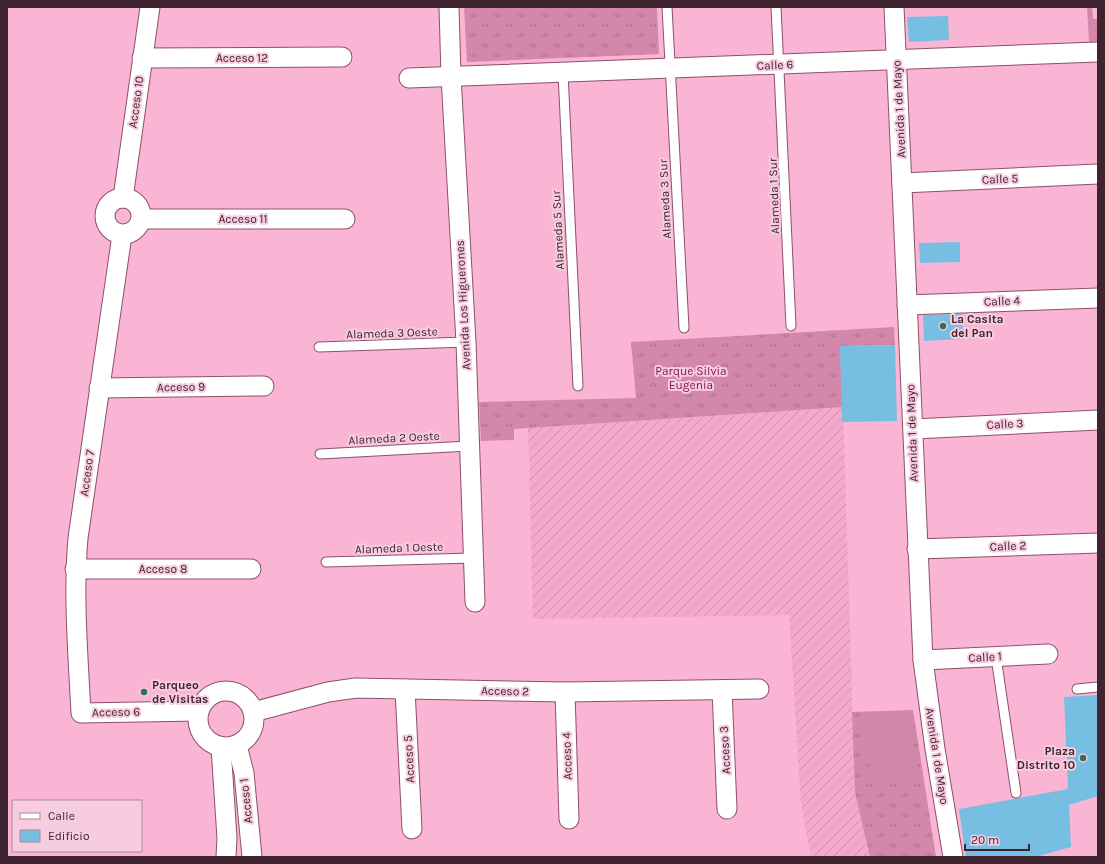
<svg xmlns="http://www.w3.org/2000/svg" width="1105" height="864" font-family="Karla,sans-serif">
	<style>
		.industrial { fill: url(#industrial-furrows) }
		.grass { fill: url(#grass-tufts) }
		.garden { fill: #d387aa }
		.building { fill: #76bfe3 }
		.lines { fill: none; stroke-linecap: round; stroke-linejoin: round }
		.service-casing { stroke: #8c506c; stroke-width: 11 }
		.minor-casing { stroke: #8c506c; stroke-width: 21 }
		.service { stroke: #fff; stroke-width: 9 }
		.minor { stroke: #fff; stroke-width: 19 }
		.poi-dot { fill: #306f5c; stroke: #f6ccde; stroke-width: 1.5 }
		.labels { text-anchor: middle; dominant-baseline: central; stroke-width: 4; stroke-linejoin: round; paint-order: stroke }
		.street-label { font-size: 12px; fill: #3f2430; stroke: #f6ccde }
		.poi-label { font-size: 12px; font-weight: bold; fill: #3f2430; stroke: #f6ccde; text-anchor: start }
		.park-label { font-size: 12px; fill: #831355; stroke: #f6ccde }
	</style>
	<defs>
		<pattern id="industrial-furrows" width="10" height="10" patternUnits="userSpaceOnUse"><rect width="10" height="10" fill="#f4a8cb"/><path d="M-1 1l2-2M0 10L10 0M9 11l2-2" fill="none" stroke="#d290af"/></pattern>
		<pattern id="grass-tufts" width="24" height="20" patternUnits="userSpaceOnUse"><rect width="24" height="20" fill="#d387aa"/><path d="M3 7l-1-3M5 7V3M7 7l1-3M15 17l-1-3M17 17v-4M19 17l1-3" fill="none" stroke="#ad6e8b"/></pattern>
	</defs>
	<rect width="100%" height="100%" fill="#fab5d4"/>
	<path class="industrial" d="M843,407L855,793L870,857H811L801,805L789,615L533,619L528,428Z"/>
	<g class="grass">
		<path d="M464,7H657L659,54L467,62Z"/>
		<path d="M894,327L895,345L840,346L843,407L514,429V440L481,441L479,402L636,398L631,342Z"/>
		<path d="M913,710L936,857H870L855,793L852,712Z"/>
	</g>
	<g class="garden">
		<path d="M1087,7H1092L1093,19H1098V42H1089Z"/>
		<path d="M908,713L919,775L872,782L861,714Z"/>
	</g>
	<g class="building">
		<path d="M948,16L949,40L909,42L907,17Z"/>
		<path d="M960,242V262L920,263L919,243Z"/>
		<path d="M962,314L963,339L924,341L923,315Z"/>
		<path d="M895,345L897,421L842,422L840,346Z"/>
		<path d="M1098,695V796L1069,805L1071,847L1035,857H966L959,809L1068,789L1064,697Z"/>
	</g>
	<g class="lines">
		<g class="service-casing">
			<g id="service">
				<path d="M667,7L684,328"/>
				<path d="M776,7L791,326"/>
				<path d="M563,73L578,386"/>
				<path d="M319,347L466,342"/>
				<path d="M320,454L469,446"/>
				<path d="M326,562L473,558"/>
				<path d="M996,657L1016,793"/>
				<path d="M1077,689L1098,687"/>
			</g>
		</g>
		<g class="minor-casing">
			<g id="minor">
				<path d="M449,7L451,76L466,342L475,602"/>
				<path d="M894,7L923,660L935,749L953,857"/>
				<path d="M142,58L342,57"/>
				<path d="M409,78L1098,52"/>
				<path d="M902,183L1098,174"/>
				<circle cx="123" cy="216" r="18"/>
				<path d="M123,198L150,7"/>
				<path d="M142,219H345"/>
				<path d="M122,235L78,538C73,596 78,654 81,713L199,711"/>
				<path d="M907,305L1098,298"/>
				<path d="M99,388L264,386"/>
				<path d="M913,429L1098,420"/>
				<path d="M917,549L1098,543"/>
				<path d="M75,569H251"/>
				<path d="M923,660L1048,654"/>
				<path d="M405,689L412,829"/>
				<path d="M722,690L727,809"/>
				<circle cx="226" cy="719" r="28"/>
				<path d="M565,692L569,819"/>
				<path d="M253,712L328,692L356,688L565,692L759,689"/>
				<path d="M237,745L244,773L252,857"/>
				<path d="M221,747L227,838L226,857"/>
			</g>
		</g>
		<use href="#service" class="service"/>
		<use href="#minor" class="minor"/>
	</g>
	<g class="poi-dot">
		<circle cx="943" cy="326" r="4"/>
		<circle cx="144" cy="692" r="4"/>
		<circle cx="1083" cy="758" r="4"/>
	</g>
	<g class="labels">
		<g class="street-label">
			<text x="242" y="58">Acceso 12</text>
			<text transform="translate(775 65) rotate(-2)">Calle 6</text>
			<text transform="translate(136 102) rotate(-82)">Acceso 10</text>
			<text transform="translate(899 109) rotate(-93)">Avenida 1 de Mayo</text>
			<text transform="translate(1000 179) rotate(-2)">Calle 5</text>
			<text transform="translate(774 196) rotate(-92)">Alameda 1 Sur</text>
			<text transform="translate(665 199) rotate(-93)">Alameda 3 Sur</text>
			<text x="243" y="219">Acceso 11</text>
			<text transform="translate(558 230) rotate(-93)">Alameda 5 Sur</text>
			<text transform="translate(1002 301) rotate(-2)">Calle 4</text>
			<text transform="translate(463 305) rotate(-93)">Avenida Los Higuerones</text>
			<text transform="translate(392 333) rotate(-2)">Alameda 3 Oeste</text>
			<text transform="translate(181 387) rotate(-1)">Acceso 9</text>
			<text transform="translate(1005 424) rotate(-3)">Calle 3</text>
			<text transform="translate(912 433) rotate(-92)">Avenida 1 de Mayo</text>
			<text transform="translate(394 438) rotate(-3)">Alameda 2 Oeste</text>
			<text transform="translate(87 473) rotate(-82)">Acceso 7</text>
			<text transform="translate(1008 546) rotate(-2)">Calle 2</text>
			<text transform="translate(399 548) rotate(-2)">Alameda 1 Oeste</text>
			<text x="163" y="569">Acceso 8</text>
			<text transform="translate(985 657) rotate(-3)">Calle 1</text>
			<text transform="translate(505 691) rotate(1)">Acceso 2</text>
			<text transform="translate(116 712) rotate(-1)">Acceso 6</text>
			<text transform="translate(725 750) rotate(-93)">Acceso 3</text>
			<text transform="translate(567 756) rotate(-92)">Acceso 4</text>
			<text transform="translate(937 756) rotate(81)">Avenida 1 de Mayo</text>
			<text transform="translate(409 759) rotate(-93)">Acceso 5</text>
			<text transform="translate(246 801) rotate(-96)">Acceso 1</text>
		</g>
		<g class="poi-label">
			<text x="951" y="319">La Casita<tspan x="951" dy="14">del Pan</tspan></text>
			<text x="152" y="685">Parqueo<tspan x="152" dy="14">de Visitas</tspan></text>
			<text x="1075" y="751" text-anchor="end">Plaza<tspan x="1075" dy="14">Distrito 10</tspan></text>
		</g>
		<g class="park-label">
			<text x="691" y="371">Parque Silvia<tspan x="691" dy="14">Eugenia</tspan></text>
		</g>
	</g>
	<rect width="1105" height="864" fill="none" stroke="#3f2430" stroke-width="16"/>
	<rect x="12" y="800" width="130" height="52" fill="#f6ccde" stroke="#ad8998"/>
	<rect x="20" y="813" width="20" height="6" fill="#ffffff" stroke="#ad8998"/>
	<text x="48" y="820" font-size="12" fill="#3f2430">Calle</text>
	<rect x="20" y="830" width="20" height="12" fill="#76bfe3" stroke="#ad8998"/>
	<text x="48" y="840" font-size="12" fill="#3f2430">Edificio</text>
	<path d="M965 844v6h64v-6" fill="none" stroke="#3f2430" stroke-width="2"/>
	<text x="971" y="844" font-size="12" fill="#3f2430" stroke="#f6ccde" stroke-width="3" paint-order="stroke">20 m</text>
</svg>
